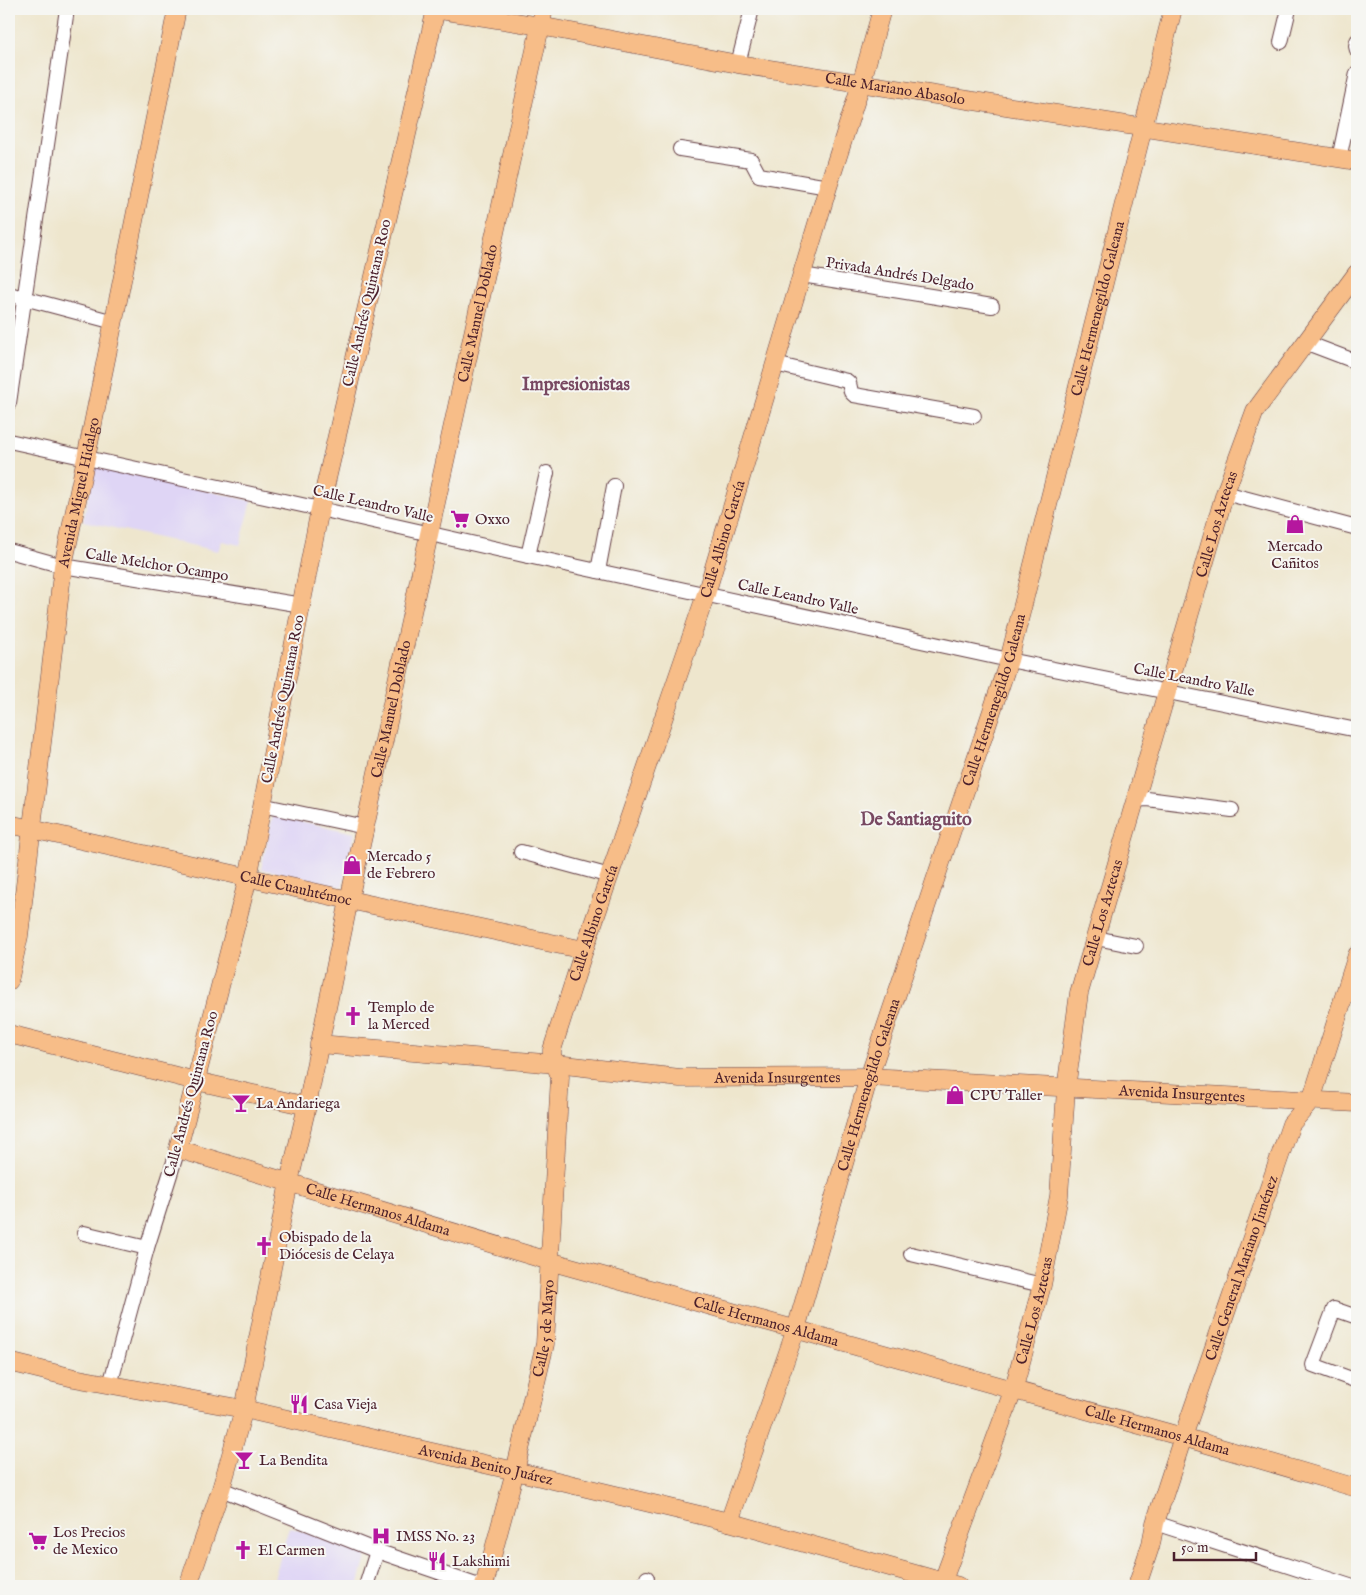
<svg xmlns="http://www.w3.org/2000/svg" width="1366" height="1595" font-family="'IM FELL English',serif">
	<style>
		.built { fill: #dfd5f5 }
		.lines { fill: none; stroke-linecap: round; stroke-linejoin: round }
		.minor-casing { stroke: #633d43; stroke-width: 16 }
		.major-casing { stroke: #633d43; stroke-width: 19 }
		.minor { stroke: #fff; stroke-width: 14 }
		.major { stroke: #f7bd88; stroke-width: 18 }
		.labels { text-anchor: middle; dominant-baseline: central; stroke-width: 4; stroke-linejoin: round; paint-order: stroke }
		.street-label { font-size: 15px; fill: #4a1f2b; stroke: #f6f6f2 }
		.poi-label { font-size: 15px; fill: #4a1f2b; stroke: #f6f6f2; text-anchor: start }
		.quarter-label { font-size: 18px; font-weight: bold; fill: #784861; stroke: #f6f6f2 }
	</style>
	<rect width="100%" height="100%" fill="#f6f6f2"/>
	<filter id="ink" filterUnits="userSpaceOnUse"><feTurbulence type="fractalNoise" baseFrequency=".02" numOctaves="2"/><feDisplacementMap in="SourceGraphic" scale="10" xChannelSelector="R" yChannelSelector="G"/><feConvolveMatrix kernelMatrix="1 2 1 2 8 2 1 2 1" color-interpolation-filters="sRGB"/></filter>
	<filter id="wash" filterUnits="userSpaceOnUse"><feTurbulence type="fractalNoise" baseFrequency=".0096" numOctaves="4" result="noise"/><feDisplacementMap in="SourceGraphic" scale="20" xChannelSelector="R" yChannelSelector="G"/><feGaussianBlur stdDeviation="1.12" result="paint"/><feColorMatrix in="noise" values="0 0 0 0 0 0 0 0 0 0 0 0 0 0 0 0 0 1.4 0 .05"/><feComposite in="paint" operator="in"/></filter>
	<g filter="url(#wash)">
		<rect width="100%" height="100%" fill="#eee6cd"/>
		<g class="built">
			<path d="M95,465L252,501L240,545L222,541L218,551L83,521Z"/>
			<path d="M273,815L355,833L342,887L261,869Z"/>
			<path d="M289,1527L367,1554L358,1586H272Z"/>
		</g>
	</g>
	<g filter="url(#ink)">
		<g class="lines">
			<g class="minor-casing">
				<g id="minor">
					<path d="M1357,41L1356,46L1357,50"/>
					<path d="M1281,42L1289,9"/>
					<path d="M738,64L752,9"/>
					<path d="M680,149L751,160L759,175L828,187"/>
					<path d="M1339,159L1357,73"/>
					<path d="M802,275L992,306"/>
					<path d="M9,294L114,322"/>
					<path d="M1307,343L1357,362"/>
					<path d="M775,364L847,381L849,383L851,392L854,395L974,416"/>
					<path d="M9,403L67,9"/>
					<path d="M9,441L320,509L528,556L1009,660L1357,730"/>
					<path d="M1225,493L1357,528"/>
					<path d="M9,551L63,566L302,605"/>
					<path d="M528,556L547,473"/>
					<path d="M598,571L614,486"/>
					<path d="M1136,800L1147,799L1232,810"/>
					<path d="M261,805L365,827"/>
					<path d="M521,852L610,876"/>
					<path d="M1096,938L1136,946"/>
					<path d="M84,1233L147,1248"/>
					<path d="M911,1254L1042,1285"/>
					<path d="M1357,1317L1334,1309L1313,1365L1357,1381"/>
					<path d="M110,1385L147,1248L178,1149"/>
					<path d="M221,1489L377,1551L479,1586"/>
					<path d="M1155,1523L1350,1586"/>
					<path d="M366,1586L377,1551"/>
					<path d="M645,1586L647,1578"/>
				</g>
			</g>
			<g class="major-casing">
				<g id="major">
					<path id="s1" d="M434,9L540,26L738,64L1357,161"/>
					<path id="s2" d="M436,9L320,509L248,878L178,1149L549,1261L1183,1437L1357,1488"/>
					<path id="s3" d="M9,824L349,900L584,950"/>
					<path id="s4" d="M9,981L19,936L63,566L86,458L177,9"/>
					<path d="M9,1034L196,1081L307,1106"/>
					<path id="s5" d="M319,1044L556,1064L680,1078L869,1077L1357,1103"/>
					<path id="s6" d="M9,1362L74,1378L244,1409L515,1471L729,1522L958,1586"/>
					<path id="s7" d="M729,1522L796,1329L869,1077L1009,660L1173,9"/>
					<path id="s8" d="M188,1586L221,1489L244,1409L289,1182L307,1106L349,900L544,9"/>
					<path id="s9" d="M484,1586L515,1471L545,1344L560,1077L552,1055V1050L584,950L706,594L828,187L861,84L882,9"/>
					<path id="s10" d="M941,1586L1013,1391L1042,1285L1059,1196L1066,1089L1079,993L1225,493L1255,411L1357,273"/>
					<path id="s11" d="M1137,1586L1151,1544L1155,1523L1183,1437L1291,1124L1311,1101L1357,955"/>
				</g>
			</g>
			<use href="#minor" class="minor"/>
			<use href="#major" class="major"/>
		</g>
	</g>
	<defs>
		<g id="supermarket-bare" transform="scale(1.5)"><path d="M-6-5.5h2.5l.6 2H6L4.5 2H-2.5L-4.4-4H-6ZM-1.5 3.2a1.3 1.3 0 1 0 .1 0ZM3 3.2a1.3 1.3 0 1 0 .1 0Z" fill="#b5179e" stroke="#f6f6f2" stroke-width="2.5" paint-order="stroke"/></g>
		<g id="shop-bare" transform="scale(1.5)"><path d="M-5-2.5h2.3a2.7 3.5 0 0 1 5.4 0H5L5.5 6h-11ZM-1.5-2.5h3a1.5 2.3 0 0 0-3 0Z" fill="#b5179e" stroke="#f6f6f2" stroke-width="2.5" paint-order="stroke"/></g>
		<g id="church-bare" transform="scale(1.5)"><path d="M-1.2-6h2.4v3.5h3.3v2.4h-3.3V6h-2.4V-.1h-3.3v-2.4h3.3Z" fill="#b5179e" stroke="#f6f6f2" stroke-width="2.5" paint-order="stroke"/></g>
		<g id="bar-bare" transform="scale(1.5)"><path d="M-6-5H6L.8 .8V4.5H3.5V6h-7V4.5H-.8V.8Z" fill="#b5179e" stroke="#f6f6f2" stroke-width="2.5" paint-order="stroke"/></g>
		<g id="restaurant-bare" transform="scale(1.5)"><path d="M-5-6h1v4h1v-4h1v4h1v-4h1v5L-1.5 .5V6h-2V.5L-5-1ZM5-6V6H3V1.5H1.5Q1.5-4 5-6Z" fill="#b5179e" stroke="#f6f6f2" stroke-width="2.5" paint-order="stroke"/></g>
		<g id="hospital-bare" transform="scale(1.5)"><path d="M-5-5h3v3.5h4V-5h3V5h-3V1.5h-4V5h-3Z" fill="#b5179e" stroke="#f6f6f2" stroke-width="2.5" paint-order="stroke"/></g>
	</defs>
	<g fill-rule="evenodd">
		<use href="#supermarket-bare" x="460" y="519"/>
		<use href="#shop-bare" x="1295" y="524"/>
		<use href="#shop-bare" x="352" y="865"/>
		<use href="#church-bare" x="353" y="1016"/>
		<use href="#shop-bare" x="955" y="1095"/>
		<use href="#bar-bare" x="241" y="1103"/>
		<use href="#church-bare" x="264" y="1246"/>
		<use href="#restaurant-bare" x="299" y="1404"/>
		<use href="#bar-bare" x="244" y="1460"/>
		<use href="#hospital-bare" x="381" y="1536"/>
		<use href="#supermarket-bare" x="38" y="1541"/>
		<use href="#church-bare" x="243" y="1550"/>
		<use href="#restaurant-bare" x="437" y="1561"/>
	</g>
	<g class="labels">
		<g class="street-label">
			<text stroke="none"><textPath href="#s1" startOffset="468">Calle Mariano Abasolo</textPath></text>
			<text transform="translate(900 274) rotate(9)">Privada Andrés Delgado</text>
			<text transform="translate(367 303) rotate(-77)">Calle Andrés Quintana Roo</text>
			<text stroke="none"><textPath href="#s7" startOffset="1269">Calle Hermenegildo Galeana</textPath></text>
			<text stroke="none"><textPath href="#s8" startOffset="1306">Calle Manuel Doblado</textPath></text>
			<text stroke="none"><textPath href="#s4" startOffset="494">Avenida Miguel Hidalgo</textPath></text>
			<text transform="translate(373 504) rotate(13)">Calle Leandro Valle</text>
			<text stroke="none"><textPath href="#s10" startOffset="1101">Calle Los Aztecas</textPath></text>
			<text stroke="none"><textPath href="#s9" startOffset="1084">Calle Albino García</textPath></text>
			<text transform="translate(157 565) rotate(9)">Calle Melchor Ocampo</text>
			<text transform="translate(798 597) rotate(12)">Calle Leandro Valle</text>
			<text transform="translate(1194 680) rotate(11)">Calle Leandro Valle</text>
			<text transform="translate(283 699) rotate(-79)">Calle Andrés Quintana Roo</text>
			<text stroke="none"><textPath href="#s7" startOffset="864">Calle Hermenegildo Galeana</textPath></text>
			<text stroke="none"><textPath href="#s8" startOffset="901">Calle Manuel Doblado</textPath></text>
			<text stroke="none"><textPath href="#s3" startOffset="294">Calle Cuauhtémoc</textPath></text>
			<text stroke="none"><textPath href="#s10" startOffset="696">Calle Los Aztecas</textPath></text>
			<text stroke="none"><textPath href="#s9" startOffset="679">Calle Albino García</textPath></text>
			<text stroke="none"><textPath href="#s5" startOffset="460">Avenida Insurgentes</textPath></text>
			<text stroke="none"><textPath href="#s7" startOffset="459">Calle Hermenegildo Galeana</textPath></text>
			<text transform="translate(191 1094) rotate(-75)">Calle Andrés Quintana Roo</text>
			<text stroke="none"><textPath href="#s5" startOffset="865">Avenida Insurgentes</textPath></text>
			<text stroke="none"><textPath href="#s2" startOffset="1378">Calle Hermanos Aldama</textPath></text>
			<text stroke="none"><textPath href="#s11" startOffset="335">Calle General Mariano Jiménez</textPath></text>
			<text stroke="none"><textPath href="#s10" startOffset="291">Calle Los Aztecas</textPath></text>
			<text stroke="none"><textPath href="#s2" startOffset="1782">Calle Hermanos Aldama</textPath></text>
			<text stroke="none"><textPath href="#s9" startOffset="265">Calle 5 de Mayo</textPath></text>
			<text stroke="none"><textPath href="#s2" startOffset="2188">Calle Hermanos Aldama</textPath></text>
			<text stroke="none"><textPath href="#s6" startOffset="488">Avenida Benito Juárez</textPath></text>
		</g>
		<g class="poi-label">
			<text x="475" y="519">Oxxo</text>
			<text x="1295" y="546" text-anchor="middle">Mercado<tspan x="1295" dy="17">Cañitos</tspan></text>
			<text x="367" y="856">Mercado 5<tspan x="367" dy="17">de Febrero</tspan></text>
			<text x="368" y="1007">Templo de<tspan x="368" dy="17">la Merced</tspan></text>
			<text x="970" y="1095">CPU Taller</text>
			<text x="256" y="1103">La Andariega</text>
			<text x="279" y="1237">Obispado de la<tspan x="279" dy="17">Diócesis de Celaya</tspan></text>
			<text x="314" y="1404">Casa Vieja</text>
			<text x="259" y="1460">La Bendita</text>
			<text x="53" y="1532">Los Precios<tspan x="53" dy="17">de Mexico</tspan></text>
			<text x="396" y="1536">IMSS No. 23</text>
			<text x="258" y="1550">El Carmen</text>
			<text x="452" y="1561">Lakshimi</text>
		</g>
		<g class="quarter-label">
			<text x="576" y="385">Impresionistas</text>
			<text x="916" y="820">De Santiaguito</text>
		</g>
	</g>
	<rect width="1366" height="1595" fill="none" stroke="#f6f6f2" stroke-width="30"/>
	<path d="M1174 1552v8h82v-8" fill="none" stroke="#4a1f2b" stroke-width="2.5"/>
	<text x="1181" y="1552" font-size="15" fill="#4a1f2b" stroke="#f6f6f2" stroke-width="4" paint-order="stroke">50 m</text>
</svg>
